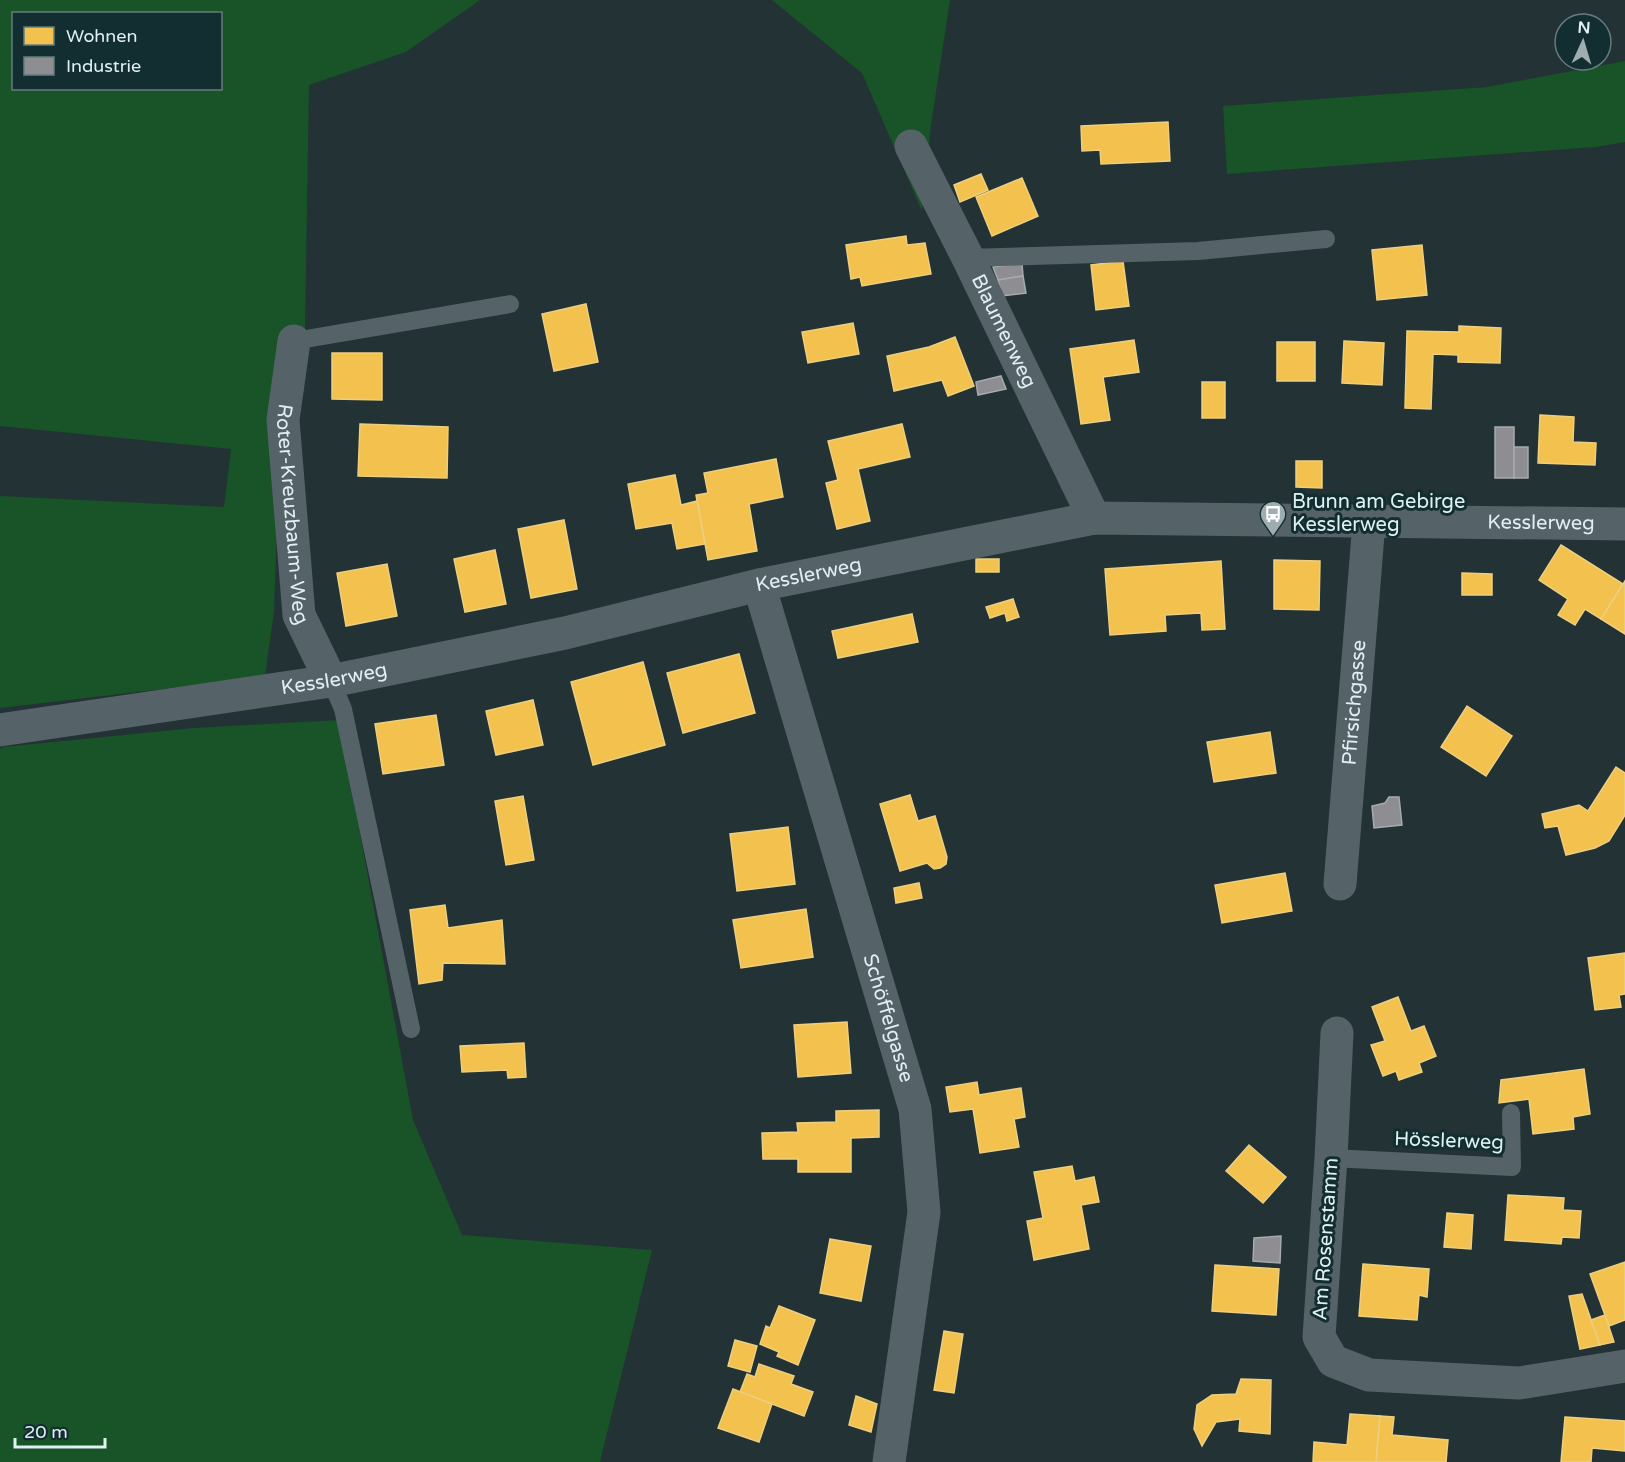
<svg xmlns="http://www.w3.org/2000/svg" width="1625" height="1462" font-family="'Varela Round',sans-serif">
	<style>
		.green { fill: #195328; fill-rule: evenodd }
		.homes { fill: #f2c14e; stroke: #edcf7f; stroke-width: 1.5 }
		.industry { fill: #8d8d92; stroke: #a6abaf; stroke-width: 1.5 }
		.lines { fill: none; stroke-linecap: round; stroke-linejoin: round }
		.service { stroke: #556267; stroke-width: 18 }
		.minor { stroke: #556267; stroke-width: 33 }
		.labels { text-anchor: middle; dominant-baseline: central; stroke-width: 6; stroke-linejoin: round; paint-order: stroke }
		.street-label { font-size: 20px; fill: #e0f0f2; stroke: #122e31 }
		.poi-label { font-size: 20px; fill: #e0f0f2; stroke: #122e31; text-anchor: start }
	</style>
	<rect width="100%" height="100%" fill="#233234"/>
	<g class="green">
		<path d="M0,0H480L406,52L309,85L305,329L277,528L274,611L265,677L0,708V496L224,507L231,449L0,426ZM14,14H220V88H14Z"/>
		<path d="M772,0H950L931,125L922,211L862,73Z"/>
		<path d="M1625,61V142L1596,147L1227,174L1223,106L1487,87Z"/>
		<path d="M339,720L413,1120L462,1235L652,1250L600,1462H0V749L3,747L194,728Z"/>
	</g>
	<g class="homes">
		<path d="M1168,122L1170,161L1101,164L1100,150L1082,151L1081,126Z"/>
		<path d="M981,174L988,190L960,202L954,185Z"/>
		<path d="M1022,178L1038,216L992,236L976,197Z"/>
		<path d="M906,236L907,245L925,243L931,274L862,286L860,277L851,279L846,245Z"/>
		<path d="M1422,245L1427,295L1377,300L1372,250Z"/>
		<path d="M1123,261L1129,306L1096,310L1091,265Z"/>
		<path d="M586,304L598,362L554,371L542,314Z"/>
		<path d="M853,323L859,354L808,363L802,332Z"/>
		<path d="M1459,326L1501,328L1500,363L1458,362V355L1433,354L1431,409L1405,408L1407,331L1459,332Z"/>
		<path d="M955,337L974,386L948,396L942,380L894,391L887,356L929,347Z"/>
		<path d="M1134,340L1139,372L1103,377L1110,420L1081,424L1070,349Z"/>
		<path d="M1344,341L1384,343L1382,385L1342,383Z"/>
		<rect x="1277" y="342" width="38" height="39"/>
		<path d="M332,353H382V400L332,399Z"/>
		<rect x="1202" y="382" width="23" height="36"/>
		<path d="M1540,415L1574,417L1573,442L1596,443L1595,465L1538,463Z"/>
		<path d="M360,424L448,427L447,478L358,476Z"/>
		<path d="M902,424L910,457L858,469L870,521L837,529L826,483L838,480L828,441Z"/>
		<path d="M776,459L783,497L749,504L757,551L708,560L696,495L708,493L704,473Z"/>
		<path d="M1296,461H1322V488L1296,487Z"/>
		<path d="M675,475L681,505L697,501L705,544L677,549L672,523L636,529L628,484Z"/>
		<path d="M564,520L577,589L531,598L518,529Z"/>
		<path d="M1561,545L1623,584L1601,619L1585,609L1575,625L1558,615L1568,599L1539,580Z"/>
		<path d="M495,550L506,604L465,612L454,559Z"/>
		<rect x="976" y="559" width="23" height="13"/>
		<path d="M1274,560L1320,561L1319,610L1274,609Z"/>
		<path d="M1221,561L1225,629L1202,630L1201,613L1165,615L1166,631L1110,635L1105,569Z"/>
		<path d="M387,564L397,616L346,626L337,573Z"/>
		<path d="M1462,573L1492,574V595H1462Z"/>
		<path d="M1625,581V634L1601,619Z"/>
		<path d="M1013,599L1019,617L1007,621L1005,613L990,618L986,607Z"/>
		<path d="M912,614L918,642L838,658L832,631Z"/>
		<path d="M739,654L755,713L683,733L667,673Z"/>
		<path d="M643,662L665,745L593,765L571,682Z"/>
		<path d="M533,700L543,745L496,755L486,711Z"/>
		<path d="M1467,706L1512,736L1486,776L1441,747Z"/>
		<path d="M436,715L444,765L383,774L375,724Z"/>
		<path d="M1270,732L1276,773L1214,782L1207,742Z"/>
		<path d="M1616,767L1625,773V815L1609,841L1595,848L1566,855L1558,826L1545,828L1542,814L1579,805L1588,811Z"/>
		<path d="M910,795L918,821L935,816L947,857L946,864L940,868L934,869L927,863L900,871L880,804Z"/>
		<path d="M523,796L534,860L506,865L495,801Z"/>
		<path d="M788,827L795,884L737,891L730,834Z"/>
		<path d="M1285,873L1292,911L1222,923L1215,885Z"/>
		<path d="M919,883L922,898L896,903L894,888Z"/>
		<path d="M445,905L448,928L502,920L505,964L443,963L442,980L419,984L410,910Z"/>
		<path d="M806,909L813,957L741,968L733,920Z"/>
		<path d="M1625,953V994L1619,995L1621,1007L1595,1010L1588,958Z"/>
		<path d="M1398,997L1411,1031L1424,1026L1436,1056L1419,1063L1422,1072L1399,1080L1396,1071L1383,1076L1371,1045L1385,1041L1372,1007Z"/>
		<path d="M847,1022L851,1073L798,1077L794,1025Z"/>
		<path d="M524,1043L526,1077L508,1078L507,1070L462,1072L460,1046Z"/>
		<path d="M1584,1069L1590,1114L1573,1117L1574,1129L1533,1134L1529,1099L1499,1103L1501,1080Z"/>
		<path d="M977,1082L979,1095L1021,1088L1025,1117L1014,1119L1019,1147L980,1153L973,1109L950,1112L946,1087Z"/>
		<path d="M879,1110V1137L851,1138V1172H798V1159H763L762,1133L798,1132L797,1123L836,1122V1111Z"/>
		<path d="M1249,1145L1286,1177L1263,1203L1226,1171Z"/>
		<path d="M1072,1166L1075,1181L1094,1177L1099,1202L1081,1205L1089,1249L1034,1260L1027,1221L1043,1218L1034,1172Z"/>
		<path d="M1508,1195L1564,1198L1563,1210L1581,1211L1579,1238L1562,1237L1561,1244L1505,1240Z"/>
		<path d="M1447,1213L1473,1215L1471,1249L1444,1247Z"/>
		<path d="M830,1239L871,1246L861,1301L820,1293Z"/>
		<path d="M1625,1262V1320L1609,1326L1590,1274Z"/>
		<path d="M1363,1264L1429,1269L1427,1297L1419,1295L1417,1320L1359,1316Z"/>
		<path d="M1215,1265L1279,1269L1276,1315L1212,1311Z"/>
		<path d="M1582,1294L1600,1345L1580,1349L1569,1296Z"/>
		<path d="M779,1306L815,1320L798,1365L777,1356L779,1352L760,1344L766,1326L770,1328Z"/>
		<path d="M1605,1315L1614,1342L1600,1345L1591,1320Z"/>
		<path d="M944,1331L963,1334L954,1393L934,1390Z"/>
		<path d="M735,1340L757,1346L750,1372L728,1366Z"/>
		<path d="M759,1364L794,1376L791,1384L813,1392L804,1416L740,1392L747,1374L755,1377Z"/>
		<path d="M1241,1379L1271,1380L1270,1434L1239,1431L1240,1419L1216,1422L1202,1446L1194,1429L1197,1405L1212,1395L1236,1394Z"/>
		<path d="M733,1389L772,1404L759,1442L718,1428Z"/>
		<path d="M856,1396L877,1404L871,1432L849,1425Z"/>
		<path d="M1350,1414L1380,1416L1376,1462H1313L1314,1442L1347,1445Z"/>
		<path d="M1380,1416L1394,1417L1392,1435L1448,1440L1446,1462H1376Z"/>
		<path d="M1565,1417L1625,1421V1451L1592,1448L1591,1462H1561Z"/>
	</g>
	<g class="industry">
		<path d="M1022,263L1023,276L998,280L993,267Z"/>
		<path d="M1023,276L1026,293L1002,296L998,280Z"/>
		<path d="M1001,376L1006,389L978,395L976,382Z"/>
		<rect x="1495" y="427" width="19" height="51"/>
		<rect x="1514" y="447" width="14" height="31"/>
		<path d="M1389,797H1399L1402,825L1374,828L1372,806L1385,803Z"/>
		<path d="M1281,1236L1280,1263L1253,1261L1254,1238Z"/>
	</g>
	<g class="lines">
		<g class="service">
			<path d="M968,258L1198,251L1326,239"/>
			<path d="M294,341L510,304"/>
			<path d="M331,681L343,709L411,1029"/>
			<path d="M1331,1158L1512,1167L1511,1113"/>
		</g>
		<g class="minor">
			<path id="s1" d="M911,146L968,258L1094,518"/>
			<path id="s2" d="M294,341L283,420L299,615L331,681"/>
			<path id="s3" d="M759,585L915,1109L924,1212L889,1462"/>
			<path id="s4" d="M0,730L331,681L565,633L759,585L1094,518L1625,524"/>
			<path id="s5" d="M1340,884L1369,522"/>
			<path d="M1337,1033L1331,1158L1319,1337L1333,1361L1369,1375L1519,1383L1625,1366"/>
		</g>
	</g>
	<defs>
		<g id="bus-pin" transform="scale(1.35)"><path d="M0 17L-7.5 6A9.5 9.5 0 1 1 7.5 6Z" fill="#9eaeb0" stroke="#122e31"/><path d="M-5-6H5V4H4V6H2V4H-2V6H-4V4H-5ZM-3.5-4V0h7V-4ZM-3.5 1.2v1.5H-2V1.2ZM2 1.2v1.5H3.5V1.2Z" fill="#fff"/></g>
	</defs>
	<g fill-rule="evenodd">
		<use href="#bus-pin" x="1273" y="514"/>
	</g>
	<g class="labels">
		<g class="street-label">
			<text stroke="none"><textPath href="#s1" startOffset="207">Blaumenweg</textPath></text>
			<text stroke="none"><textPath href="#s2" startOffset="174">Roter-Kreuzbaum-Weg</textPath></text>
			<text stroke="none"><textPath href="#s4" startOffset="1562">Kesslerweg</textPath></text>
			<text stroke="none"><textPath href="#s4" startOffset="824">Kesslerweg</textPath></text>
			<text stroke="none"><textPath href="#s4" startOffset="338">Kesslerweg</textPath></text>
			<text stroke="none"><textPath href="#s5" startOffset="182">Pfirsichgasse</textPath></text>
			<text stroke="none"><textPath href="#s3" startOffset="452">Schöffelgasse</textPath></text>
			<text transform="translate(1449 1141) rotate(2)">Hösslerweg</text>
			<text transform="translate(1326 1239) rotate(-86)">Am Rosenstamm</text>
		</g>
		<g class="poi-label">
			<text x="1292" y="502">Brunn am Gebirge<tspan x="1292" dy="23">Kesslerweg</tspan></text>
		</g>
	</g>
	<rect x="12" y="12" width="210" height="78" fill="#122e31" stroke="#647c7e" stroke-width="1.5"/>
	<rect x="24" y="27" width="30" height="18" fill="#f2c14e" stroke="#647c7e" stroke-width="1.5"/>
	<text x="66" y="42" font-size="18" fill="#e0f0f2">Wohnen</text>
	<rect x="24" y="57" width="30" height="18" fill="#8d8d92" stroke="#647c7e" stroke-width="1.5"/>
	<text x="66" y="72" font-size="18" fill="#e0f0f2">Industrie</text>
	<g transform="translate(1583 42) rotate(4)"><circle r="28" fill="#122e31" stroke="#647c7e" stroke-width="1.5"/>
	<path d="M0-4.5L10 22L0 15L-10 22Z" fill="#9eaeb0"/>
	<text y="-9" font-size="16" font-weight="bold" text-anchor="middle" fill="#e0f0f2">N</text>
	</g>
	<path d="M15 1438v9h90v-9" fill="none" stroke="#e0f0f2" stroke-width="3"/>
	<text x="24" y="1438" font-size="18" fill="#e0f0f2" stroke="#122e31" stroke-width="4.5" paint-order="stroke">20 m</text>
</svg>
